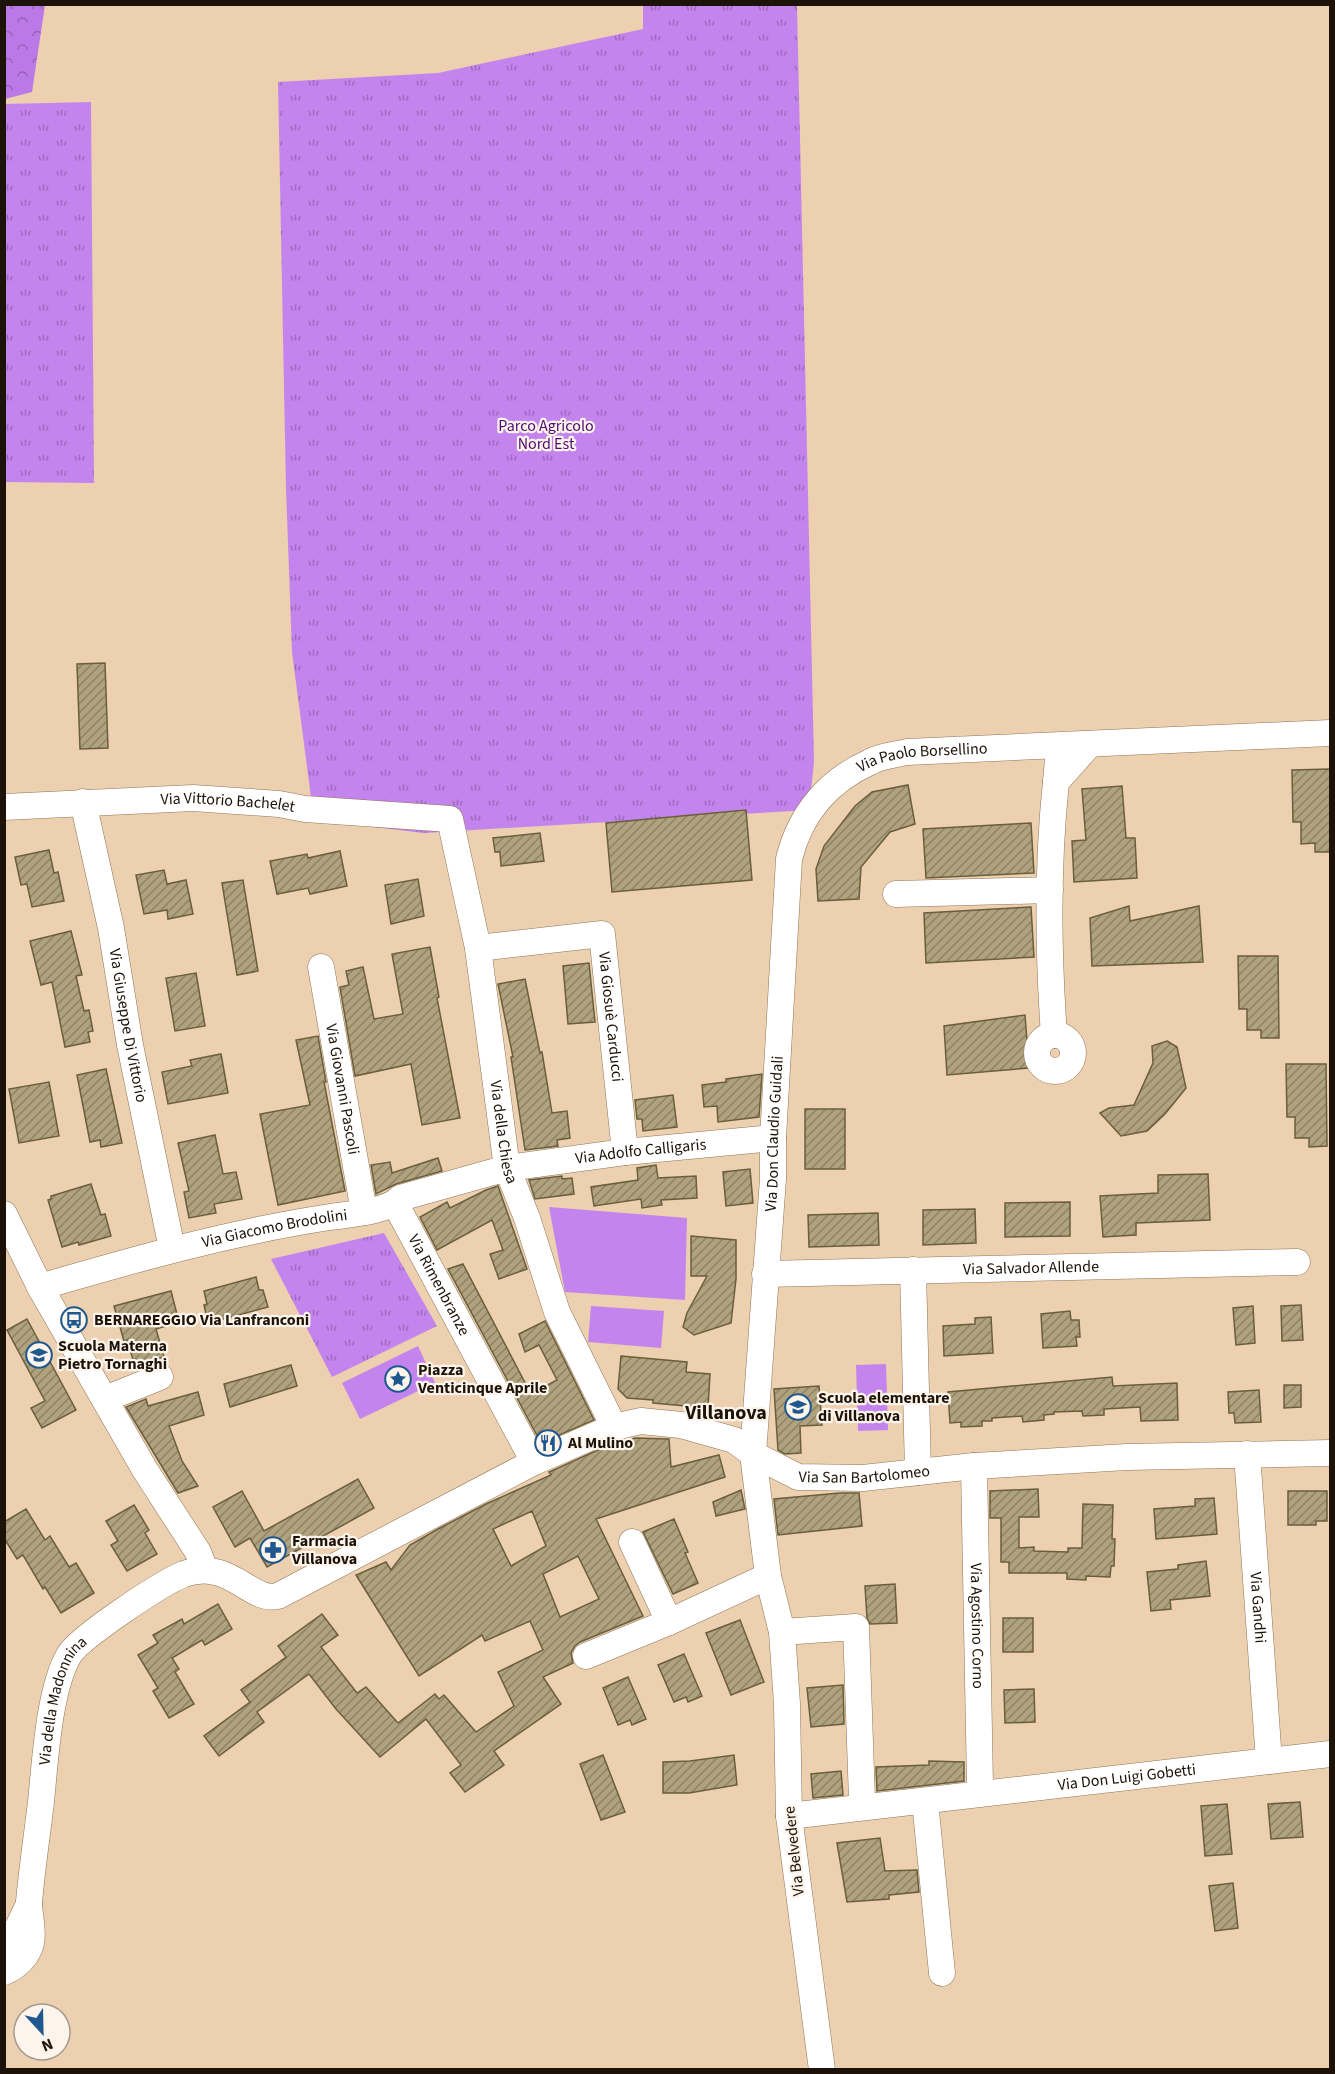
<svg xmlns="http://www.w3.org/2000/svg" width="1335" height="2074" font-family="'Source Sans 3',sans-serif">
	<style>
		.forest { fill: url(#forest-crowns) }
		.park { fill: url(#park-tufts) }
		.pitch { fill: #c484ee }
		.building { fill: url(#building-hatch); stroke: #6a5e3c; stroke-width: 1.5; fill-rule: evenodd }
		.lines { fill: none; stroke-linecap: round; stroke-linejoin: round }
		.minor-casing { stroke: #8e7557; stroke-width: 27 }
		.minor { stroke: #fff; stroke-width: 26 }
		.labels { text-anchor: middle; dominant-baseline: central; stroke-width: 4.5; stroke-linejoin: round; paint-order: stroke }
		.park-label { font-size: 16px; fill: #500a72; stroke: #fdf4eb }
		.street-label { font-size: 16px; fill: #1c1207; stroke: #fdf4eb }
		.poi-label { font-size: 16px; font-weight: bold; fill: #1c1207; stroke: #fdf4eb; text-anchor: start }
		.quarter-label { font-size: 20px; font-weight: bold; fill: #1c1207; stroke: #fdf4eb }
	</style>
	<defs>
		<pattern id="forest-crowns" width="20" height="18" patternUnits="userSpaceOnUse" patternTransform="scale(1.5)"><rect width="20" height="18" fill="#bb78e7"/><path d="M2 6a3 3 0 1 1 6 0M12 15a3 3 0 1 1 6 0" fill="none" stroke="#9761b9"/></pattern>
		<pattern id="park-tufts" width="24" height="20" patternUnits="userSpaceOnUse" patternTransform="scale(1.5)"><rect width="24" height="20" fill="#c484ee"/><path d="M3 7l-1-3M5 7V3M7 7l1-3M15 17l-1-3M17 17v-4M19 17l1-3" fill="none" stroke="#9e6bbf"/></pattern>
		<pattern id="building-hatch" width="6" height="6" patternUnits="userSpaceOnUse" patternTransform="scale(1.5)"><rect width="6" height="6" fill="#afa27d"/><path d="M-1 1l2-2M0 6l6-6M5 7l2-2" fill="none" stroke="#8e8364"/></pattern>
	</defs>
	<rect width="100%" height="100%" fill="#ecd0b0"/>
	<path class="forest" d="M5,4L45,5L32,92L5,99Z"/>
	<g class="park">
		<path d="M643,5H797L814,762L809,810L424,833L314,820L292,652L286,489L278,82L438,73L643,29Z"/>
		<path d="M91,102L94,483L5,482V104Z"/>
		<path d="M384,1233L437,1326L332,1377L271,1259Z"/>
	</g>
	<g class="pitch">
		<path d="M549,1207L687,1218L685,1300L565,1292Z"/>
		<path d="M591,1306L664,1311L661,1348L588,1342Z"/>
		<path d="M418,1346L435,1383L360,1419L342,1383Z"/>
		<path d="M886,1364L888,1430L858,1431L856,1365Z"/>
	</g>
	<g class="building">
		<path d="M105,663L108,748L80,749L77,664Z"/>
		<path d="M1330,769V852H1315V843L1301,844V822H1293L1292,770Z"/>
		<path d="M908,785L915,824L890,832L861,867L859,899L818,901L816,869L824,846L855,806L872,792Z"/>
		<path d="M1122,786L1126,838H1135L1137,878L1074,882L1072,841L1086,840L1082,789Z"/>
		<path d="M746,810L752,880L612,892L606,823Z"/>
		<path d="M1031,823L1034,873L926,878L923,829Z"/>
		<path d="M540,833L544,861L501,866L500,852H495L493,838Z"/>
		<path d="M49,850L54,873L58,872L64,901L32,907L27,884L21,885L15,857Z"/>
		<path d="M340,851L347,886L310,894L308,888L277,894L270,861L307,854L308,858Z"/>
		<path d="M164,870L167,884L186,880L193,914L168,919L167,910L144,914L136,875Z"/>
		<path d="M418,879L424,916L391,924L385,885Z"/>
		<path d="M243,880L258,971L237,975L222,883Z"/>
		<path d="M1129,906L1130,921L1199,906L1203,962L1092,966L1090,918Z"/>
		<path d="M1031,907L1034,957L926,963L924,913Z"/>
		<path d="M71,931L82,975L76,976L84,1011L89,1010L93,1031L88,1032L90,1042L65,1047L52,982L41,985L30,941Z"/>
		<path d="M430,947L439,997L437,998L460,1118L422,1125L411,1064L355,1076L340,987L349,985L346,971L363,967L374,1019L403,1014L392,954Z"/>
		<path d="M1238,956H1278L1279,1038H1261V1030H1247V1009H1239Z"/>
		<path d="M589,963L595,1022L568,1024L563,966Z"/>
		<path d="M196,973L205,1026L175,1031L166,978Z"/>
		<path d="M525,979L540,1053L542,1052L552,1113L567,1111L570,1138L557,1140L558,1146L525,1150L511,1057H513L498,984Z"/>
		<path d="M1025,1015L1029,1068L947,1075L944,1026Z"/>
		<path d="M318,1036L326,1082H324L345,1191L278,1205L260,1114L310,1105L296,1040Z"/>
		<path d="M1167,1041L1177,1047L1186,1088L1165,1114L1147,1131L1121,1136L1100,1113L1109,1108L1134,1105L1153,1063L1152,1046Z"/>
		<path d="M221,1054L228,1093L168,1104L162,1072L192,1066L190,1060Z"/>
		<path d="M1286,1064H1326L1327,1146L1309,1147V1138H1295V1117H1287Z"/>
		<path d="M106,1069L122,1143L101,1147L100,1140L90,1142L77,1075Z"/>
		<path d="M762,1074L759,1117L718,1122L717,1106L704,1107L702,1085L726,1082V1079Z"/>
		<path d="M49,1082L59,1136L19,1143L9,1089Z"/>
		<path d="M673,1095L677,1127L643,1131L642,1119H637L635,1100Z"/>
		<rect x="805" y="1109" width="40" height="60"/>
		<path d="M215,1135L223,1174L236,1172L242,1199L214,1204L216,1213L189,1218L184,1192L189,1191L178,1143Z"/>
		<path d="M438,1158L442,1171L396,1184L376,1194L371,1165L390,1162L392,1173Z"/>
		<path d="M656,1165L658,1178L696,1176L697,1198L661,1200L662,1205L642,1208L641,1199L594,1206L591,1187L638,1180L637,1168Z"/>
		<path d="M750,1169L753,1203L726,1206L723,1172Z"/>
		<path d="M1208,1174L1210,1220L1136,1223V1235L1103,1237L1100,1196L1158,1193V1175Z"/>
		<path d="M562,1176V1179L572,1178L574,1194L535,1199L529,1180Z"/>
		<path d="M91,1184L101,1215L105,1214L111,1236L79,1245L78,1242L62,1247L48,1200L51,1199V1196Z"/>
		<path d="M498,1186L527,1269L499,1279L490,1254L503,1250L492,1220L437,1250L420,1217L447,1202L450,1208L486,1190Z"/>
		<path d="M1070,1202V1236L1005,1237V1203Z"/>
		<path d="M975,1209L976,1243L923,1245V1210Z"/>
		<path d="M878,1213L879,1245L809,1247L808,1215Z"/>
		<path d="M691,1236L736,1240V1279L731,1323L694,1335L683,1327L687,1313L707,1276H691Z"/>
		<path d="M463,1264L531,1394L557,1380L539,1345L525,1352L519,1334L545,1321L594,1420L541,1443L448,1269Z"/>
		<path d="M256,1277L259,1290H263L268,1307L208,1323L204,1305L207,1304L204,1291Z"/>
		<path d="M171,1291L179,1322L156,1329L164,1357L135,1366L127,1340L124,1341L114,1306Z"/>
		<path d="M1301,1305L1303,1340L1282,1341L1281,1306Z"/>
		<path d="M1253,1306L1255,1343L1236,1345L1233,1308Z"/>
		<path d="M1070,1311L1071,1320H1079L1080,1337H1076L1077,1346L1043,1348L1041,1314Z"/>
		<path d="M991,1317L993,1353L944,1356L943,1326L975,1324V1318Z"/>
		<path d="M27,1319L76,1410L42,1428L31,1408L45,1401L7,1330Z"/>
		<path d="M621,1356L687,1362L686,1372L710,1374L708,1408L653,1403V1400L627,1398L618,1389Z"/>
		<path d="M291,1365L297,1386L230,1407L224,1384Z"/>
		<path d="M1112,1377L1113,1386L1177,1383L1178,1420L1141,1421L1140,1407L1104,1409V1415L1083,1416L1082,1411L1054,1412V1414L1044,1415V1420L1023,1422L1022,1416L992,1418V1421H982V1426L961,1427V1422L950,1423L948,1392Z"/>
		<path d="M1284,1385H1301V1407L1284,1408Z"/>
		<path d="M819,1386L822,1425L800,1426L801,1453L785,1454L778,1450L774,1389Z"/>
		<path d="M1259,1390L1261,1422L1235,1423L1234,1413H1229L1228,1392Z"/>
		<path d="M198,1392L204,1415L169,1426L182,1461L198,1486L178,1493L126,1407L146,1399L148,1406Z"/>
		<path d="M635,1438L669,1439L671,1467L719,1455L725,1477L596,1519L643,1616L580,1642L575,1646L571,1653L573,1663L543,1677L561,1704L494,1751L504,1765L465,1792L450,1773L461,1765L426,1719L380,1757L336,1709L309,1674L257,1712L264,1722L219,1756L204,1736L250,1702L241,1690L286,1657L278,1646L322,1614L338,1635L321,1647L357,1693L366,1687L398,1723L435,1694L439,1699L444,1695L476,1732L514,1706L498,1672L543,1650L530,1621L485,1641L482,1635L419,1676L356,1575L386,1562L391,1570L410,1545L438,1529L486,1504L551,1475L549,1472L609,1445L610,1447ZM532,1511L546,1546L511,1566L493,1529ZM578,1556L599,1599L560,1617L543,1574Z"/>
		<path d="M358,1479L374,1508L267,1567L250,1538L235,1547L213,1507L242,1491L264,1531Z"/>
		<path d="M1038,1489L1039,1517H1019V1548L1034,1547V1551L1068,1552V1548H1082L1083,1504L1113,1505L1112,1539H1115L1114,1566H1111L1110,1577L1086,1576V1580L1067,1579V1573H1009V1562H1001V1518H990V1491Z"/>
		<path d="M741,1490L745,1509L716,1516L713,1502Z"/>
		<path d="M1288,1491H1327V1521H1316V1525H1288Z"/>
		<path d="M840,1493H859L862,1526L778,1535L774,1499Z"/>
		<path d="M1214,1498L1217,1534L1156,1539L1154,1509L1195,1506V1499Z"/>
		<path d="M134,1505L149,1530L145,1533L157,1554L127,1571L111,1545L118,1541L106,1521Z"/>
		<path d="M26,1509L45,1540L50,1536L69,1567L76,1563L94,1593L61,1613L45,1587L43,1589L23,1555L17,1559L4,1538V1522Z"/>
		<path d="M674,1519L688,1552L685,1553L698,1583L673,1594L643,1532Z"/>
		<path d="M1206,1561L1210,1596L1170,1600L1171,1609L1151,1611L1147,1572L1178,1569V1565Z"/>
		<path d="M895,1584L897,1623L870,1624L867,1618L865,1586Z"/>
		<path d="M218,1604L232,1629L205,1645L202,1640L172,1658L179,1669L175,1672L194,1704L169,1718L153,1691L158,1688L138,1655L158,1643L153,1635L182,1619L184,1624Z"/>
		<rect x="1003" y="1618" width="30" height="34"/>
		<path d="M740,1620L764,1682L731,1695L706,1633Z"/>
		<path d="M684,1654L702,1696L688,1702L686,1697L674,1702L658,1665Z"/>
		<path d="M628,1677L646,1719L632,1725L630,1720L618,1725L603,1688Z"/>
		<path d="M843,1685L844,1724L811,1727L807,1688Z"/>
		<path d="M1034,1689L1035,1722L1005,1723L1004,1690Z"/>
		<path d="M603,1755L625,1812L601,1820L580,1764Z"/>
		<path d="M734,1755L737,1785L689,1793H663V1762L690,1761Z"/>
		<path d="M929,1761L964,1762V1781L877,1791L876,1767L929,1765Z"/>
		<path d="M841,1771L843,1795L813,1798L811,1774Z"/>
		<path d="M1300,1802L1303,1837L1271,1839L1268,1804Z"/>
		<path d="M1227,1804L1232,1854L1205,1856L1201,1806Z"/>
		<path d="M880,1838L885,1871L917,1870L919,1892L889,1895V1899L847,1902L837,1843Z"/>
		<path d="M1233,1883L1238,1928L1215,1931L1209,1886Z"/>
	</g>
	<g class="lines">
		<g class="minor-casing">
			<g id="minor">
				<path d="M1059,746L1056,782L1090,744"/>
				<path id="s1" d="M83,802L111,928L130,1045L172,1249"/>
				<path id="s2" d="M4,807L193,798L279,804L305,809L450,819L478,948L507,1168L527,1218L557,1312L614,1427"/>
				<path d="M896,894L1050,890"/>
				<path id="s3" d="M478,948L602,934L625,1152"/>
				<path id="s4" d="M321,967L364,1212"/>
				<path d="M1054,1035C1048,951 1047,866 1056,782"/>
				<circle cx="1055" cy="1053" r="18"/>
				<path id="s5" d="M395,1203L534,1462"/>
				<path d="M4,1214L40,1287L145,1470L198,1552L205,1570"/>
				<path d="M913,1270L918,1472"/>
				<path id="s6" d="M765,1274L1297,1262"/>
				<path id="s7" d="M40,1287C136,1259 231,1232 330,1217C350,1214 387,1212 400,1198L507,1168L625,1152L773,1138"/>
				<path d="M105,1399L160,1377"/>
				<path id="s8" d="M1247,1454L1269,1761"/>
				<path id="s9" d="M974,1466L980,1786"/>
				<path d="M632,1542L669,1622"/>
				<path d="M782,1632L856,1627L862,1800"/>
				<path d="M586,1656L669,1622L768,1576"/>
				<path d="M925,1801L942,1973"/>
				<path id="s10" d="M789,1816L1330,1754"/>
				<path d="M4,1945L18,1927L29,1904"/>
				<path id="s11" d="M4,1972C17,1967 28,1956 31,1943C34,1929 29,1916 29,1902C32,1869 37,1835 41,1802C45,1762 49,1689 69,1655C80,1637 163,1582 184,1574C231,1558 250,1603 278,1596L534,1462L614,1427L641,1421L681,1425L734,1440L753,1454L798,1477L863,1478L974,1466L1127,1457L1330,1453"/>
				<path id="s12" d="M822,2070L789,1816L787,1704L782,1632L768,1576L753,1454L773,1179V1138L789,859C800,814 828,781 870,762C881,756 895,755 907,752L1330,733"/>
			</g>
		</g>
		<use href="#minor" class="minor"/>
	</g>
	<defs>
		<g id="bus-ring" transform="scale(1.35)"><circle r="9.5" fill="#fdf4eb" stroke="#1e588f" stroke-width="1.5"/><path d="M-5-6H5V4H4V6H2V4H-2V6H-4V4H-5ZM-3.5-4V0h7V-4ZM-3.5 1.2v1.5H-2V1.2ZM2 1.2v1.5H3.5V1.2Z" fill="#1e588f"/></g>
		<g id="school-ring" transform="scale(1.35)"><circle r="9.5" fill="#fdf4eb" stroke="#1e588f" stroke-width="1.5"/><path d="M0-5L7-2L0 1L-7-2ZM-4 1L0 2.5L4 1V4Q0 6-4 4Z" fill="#1e588f"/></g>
		<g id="sight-ring" transform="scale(1.35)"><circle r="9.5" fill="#fdf4eb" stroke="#1e588f" stroke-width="1.5"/><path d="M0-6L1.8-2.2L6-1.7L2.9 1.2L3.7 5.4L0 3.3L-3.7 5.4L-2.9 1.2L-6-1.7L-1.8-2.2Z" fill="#1e588f"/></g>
		<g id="restaurant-ring" transform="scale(1.35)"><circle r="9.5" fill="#fdf4eb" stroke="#1e588f" stroke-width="1.5"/><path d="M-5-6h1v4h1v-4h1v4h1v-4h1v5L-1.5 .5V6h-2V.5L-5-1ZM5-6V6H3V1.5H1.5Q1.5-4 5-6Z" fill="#1e588f"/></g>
		<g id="pharmacy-ring" transform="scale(1.35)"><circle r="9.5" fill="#fdf4eb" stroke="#1e588f" stroke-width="1.5"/><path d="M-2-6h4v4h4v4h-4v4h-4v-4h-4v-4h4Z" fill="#1e588f"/></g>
	</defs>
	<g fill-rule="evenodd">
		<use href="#bus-ring" x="74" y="1320"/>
		<use href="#school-ring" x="39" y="1355"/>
		<use href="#sight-ring" x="398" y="1379"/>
		<use href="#school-ring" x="798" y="1407"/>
		<use href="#restaurant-ring" x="548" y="1443"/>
		<use href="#pharmacy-ring" x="273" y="1550"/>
	</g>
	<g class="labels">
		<g class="park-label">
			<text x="546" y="426">Parco Agricolo<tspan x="546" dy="18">Nord Est</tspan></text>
		</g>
		<g class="street-label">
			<text stroke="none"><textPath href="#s12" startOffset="1401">Via Paolo Borsellino</textPath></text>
			<text stroke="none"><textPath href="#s2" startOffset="224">Via Vittorio Bachelet</textPath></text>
			<text stroke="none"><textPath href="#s3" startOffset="208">Via Giosuè Carducci</textPath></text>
			<text stroke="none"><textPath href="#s1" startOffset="228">Via Giuseppe Di Vittorio</textPath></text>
			<text stroke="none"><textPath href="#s4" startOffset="124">Via Giovanni Pascoli</textPath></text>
			<text stroke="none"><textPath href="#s2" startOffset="765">Via della Chiesa</textPath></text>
			<text stroke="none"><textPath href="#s12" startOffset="942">Via Don Claudio Guidali</textPath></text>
			<text stroke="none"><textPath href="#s7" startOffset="618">Via Adolfo Calligaris</textPath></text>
			<text stroke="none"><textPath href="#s7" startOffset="242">Via Giacomo Brodolini</textPath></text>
			<text stroke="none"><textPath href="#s6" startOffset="266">Via Salvador Allende</textPath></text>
			<text stroke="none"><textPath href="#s5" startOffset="93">Via Rimenbranze</textPath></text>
			<text stroke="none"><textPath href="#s11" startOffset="1215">Via San Bartolomeo</textPath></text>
			<text stroke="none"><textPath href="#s8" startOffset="154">Via Gandhi</textPath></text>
			<text stroke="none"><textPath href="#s9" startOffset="160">Via Agostino Corno</textPath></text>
			<text stroke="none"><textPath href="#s11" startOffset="288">Via della Madonnina</textPath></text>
			<text stroke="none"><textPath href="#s10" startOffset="340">Via Don Luigi Gobetti</textPath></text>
			<text transform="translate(794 1851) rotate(-96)">Via Belvedere</text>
		</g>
		<g class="poi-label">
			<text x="94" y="1320">BERNAREGGIO Via Lanfranconi</text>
			<text x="58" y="1346">Scuola Materna<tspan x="58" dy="18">Pietro Tornaghi</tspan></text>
			<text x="418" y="1370">Piazza<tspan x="418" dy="18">Venticinque Aprile</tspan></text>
			<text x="818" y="1398">Scuola elementare<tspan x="818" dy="18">di Villanova</tspan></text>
			<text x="568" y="1443">Al Mulino</text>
			<text x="292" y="1541">Farmacia<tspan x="292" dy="18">Villanova</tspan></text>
		</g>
		<g class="quarter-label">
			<text x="726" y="1413">Villanova</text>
		</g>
	</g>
	<rect width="1335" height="2074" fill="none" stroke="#1c1207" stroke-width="12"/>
	<g transform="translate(42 2032) rotate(158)"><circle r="28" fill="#fdf4eb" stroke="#a39a90" stroke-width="1.5"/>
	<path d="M0-4.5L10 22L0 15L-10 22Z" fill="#1e588f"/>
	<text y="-9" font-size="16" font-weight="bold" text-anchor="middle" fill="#1c1207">N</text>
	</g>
</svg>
